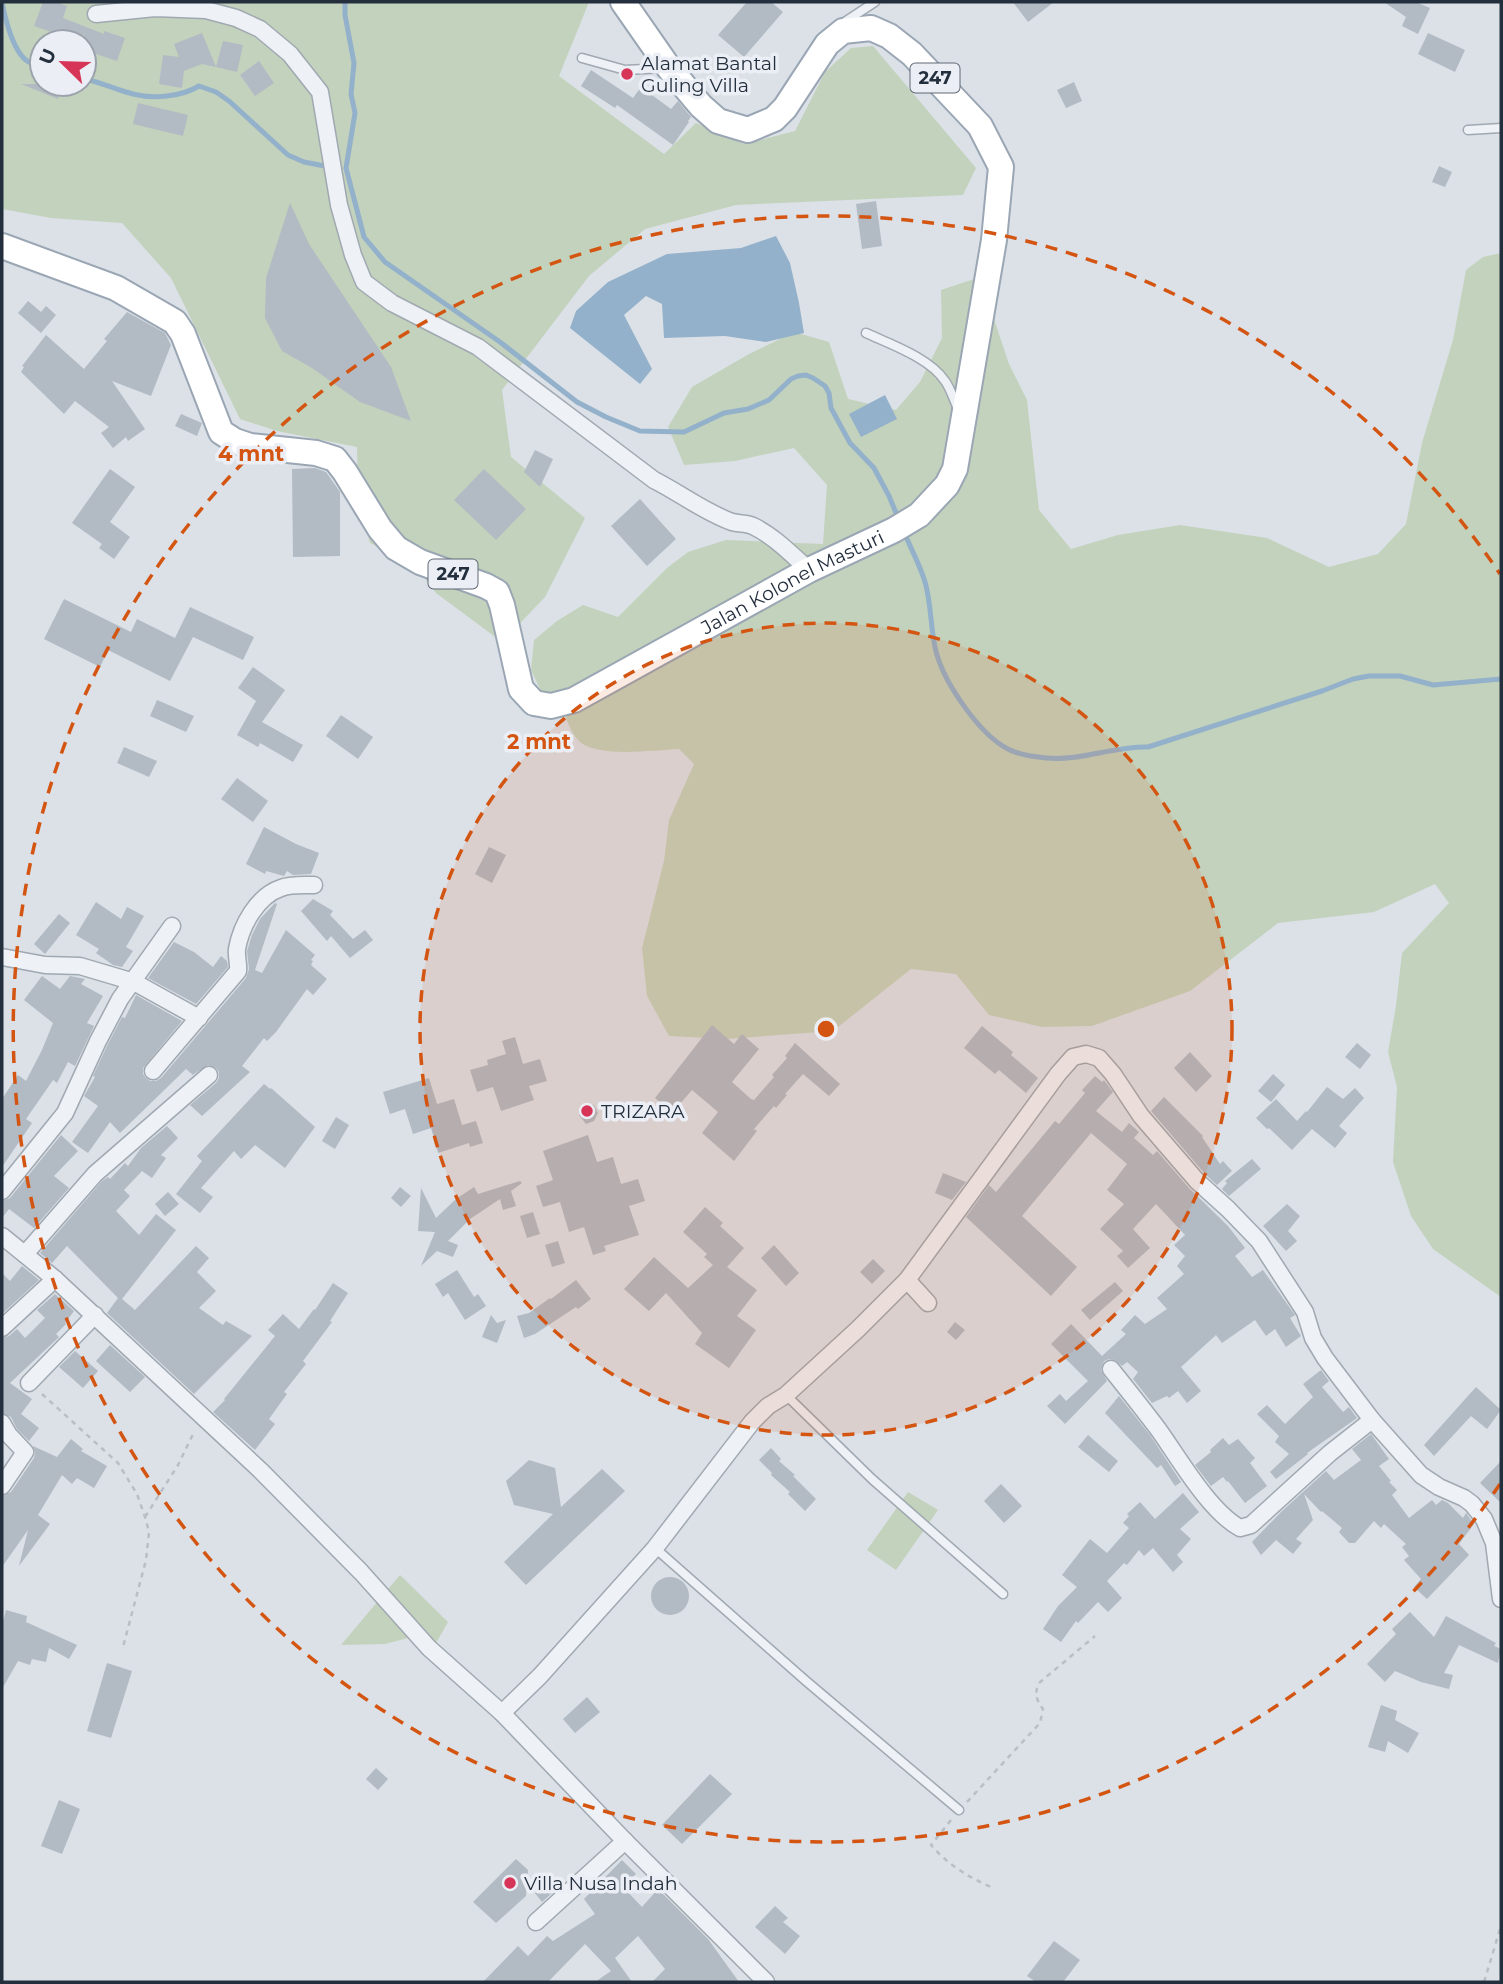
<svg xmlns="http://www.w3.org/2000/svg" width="1503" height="1984" font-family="Montserrat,sans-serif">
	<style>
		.green { fill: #c3d2bc; fill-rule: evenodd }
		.water { fill: #93b1ca }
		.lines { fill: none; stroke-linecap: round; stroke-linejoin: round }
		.stream { stroke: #93b1ca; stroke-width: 5 }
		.building { fill: #b2bac4 }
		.service-casing { stroke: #a0a8b1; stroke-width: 11 }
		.minor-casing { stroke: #a0a8b1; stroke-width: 19 }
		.primary-casing { stroke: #9aa6b4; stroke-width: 28 }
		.path { stroke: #b9bfc5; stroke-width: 2.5; stroke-dasharray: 5 5; stroke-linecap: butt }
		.service { stroke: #eef1f5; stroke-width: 8 }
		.minor { stroke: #eef1f5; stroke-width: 16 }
		.primary { stroke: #fff; stroke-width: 24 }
		.ring { fill: none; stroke: #d45511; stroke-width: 3.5; stroke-dasharray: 12 9 }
		.poi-dot { fill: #d73557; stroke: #ebeff5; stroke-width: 2.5 }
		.labels { text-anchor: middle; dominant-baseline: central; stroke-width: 7; stroke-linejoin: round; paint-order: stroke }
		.shield { fill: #ebeff5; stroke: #606975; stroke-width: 2 }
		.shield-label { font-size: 18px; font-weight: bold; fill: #242f3e }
		.poi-label { font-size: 19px; fill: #242f3e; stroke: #ebeff5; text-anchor: start }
		.street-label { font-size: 19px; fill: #242f3e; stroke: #ebeff5 }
		.centre { fill: #d45511; stroke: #ebeff5; stroke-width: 3.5 }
		.ring-label { font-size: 21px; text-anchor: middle; font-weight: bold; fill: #d45511; stroke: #ebeff5; stroke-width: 7; stroke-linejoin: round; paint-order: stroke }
	</style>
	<rect width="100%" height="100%" fill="#dbe1e7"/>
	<g class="green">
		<path d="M2,2H589L559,76L664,154L696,123L744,144L795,131L825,72L851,48L873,46L976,168L963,195L736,205L645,229L589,276L502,390L511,457L585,518L545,597L502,642L436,593L417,568L370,543L358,501L357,447L277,431L240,419L171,278L122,223L51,218L2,209ZM42,42H84V84H42Z"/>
		<path d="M1501,253V1297L1433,1249L1411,1216L1393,1162L1397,1087L1388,1052L1396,1006L1402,953L1449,903L1435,884L1374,912L1278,923L1190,991L1092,1026L1042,1027L989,1015L956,974L911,969L833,1031L727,1039L669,1036L647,996L642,948L664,861L669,820L694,764L679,749C654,750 599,758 580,742C571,734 564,713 560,702L542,693L531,670L534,640L557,621L583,605L618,617L667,568L688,552L726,540L823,544L827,485L794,448L735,461L684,465L668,427L692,387L749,354L794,332L829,342L848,399L896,410L920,382L942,338L941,290L980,277L1009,364L1027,400L1039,510L1071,549L1118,535L1180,525L1267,538L1329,567L1378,554L1406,524L1422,443L1453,340L1466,270L1483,257Z"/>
		<path d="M908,1492L938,1510L896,1570L867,1550Z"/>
		<path d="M400,1575L448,1622L436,1643L408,1638L385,1644L341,1645Z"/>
	</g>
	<g class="water">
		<path d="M776,236L790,263L799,303L804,333L766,342L725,336L664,338L662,304L646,296L624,315L652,369L640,384L570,328L576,311L608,282L667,254L741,248Z"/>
		<path d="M885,395L897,419L861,437L849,414Z"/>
	</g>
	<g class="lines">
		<g class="stream">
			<path d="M2,2C5,18 14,57 31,63C34,65 38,65 42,65"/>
			<path d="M345,2V15L354,63L351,94L355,113L346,168L364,237L385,262L500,342L577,402L606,417L640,431L684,432L724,413L748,409L769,400L791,379L798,376L806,375L813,378L825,386L829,393L831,408L850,443L874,468L889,496L899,520"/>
			<path d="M84,79C101,82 116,90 133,94C153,99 181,97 199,86L216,92L229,101L288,155L304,162L330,167"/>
			<path d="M904,532C911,549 920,565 925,582C932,605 930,632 937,655C946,685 979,733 1006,748C1018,755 1033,757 1047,758C1081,761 1114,746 1148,747L1322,691L1353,679L1369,676H1400L1433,685L1501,679"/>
		</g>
	</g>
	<g class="building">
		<path d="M43,2H56L67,6L63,18L104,34V31L125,38L117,61L84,50V33L80,42H64L66,37L34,26Z"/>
		<path d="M747,2H771L783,12L744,57L718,35Z"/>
		<path d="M1013,2H1054L1028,22Z"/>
		<path d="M1384,2H1416L1430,8L1418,34L1402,26L1406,17Z"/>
		<path d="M202,33L216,67L202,64L184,71L182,88L159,84L163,55L179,57L174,44Z"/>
		<path d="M1428,33L1465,50L1455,72L1418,54Z"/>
		<path d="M223,41L243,45L237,72L216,67Z"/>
		<path d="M259,61L274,83L255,96L240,75Z"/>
		<path d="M591,70L633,98L641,87L671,109L678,101L691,117L688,121L689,122L673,145L617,105L615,108L581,86Z"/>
		<path d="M1074,82L1082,101L1066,108L1057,90Z"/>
		<path d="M21,84H64L58,99Z"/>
		<path d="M138,103L188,115L183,136L133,124Z"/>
		<path d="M1439,166L1452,172L1445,187L1432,182Z"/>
		<path d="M876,201L882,246L862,249L856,204Z"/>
		<path d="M290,203L309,244L391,367L411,421L360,402L312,368L282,351L265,318L266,278Z"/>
		<path d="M28,301L41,312L46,306L56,315L41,333L18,313Z"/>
		<path d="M127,312L165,333L171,345L151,396L112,381L145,429L128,441L126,437L113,448L101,433L109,427L75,401L64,414L21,372L24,367L22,366L46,335L84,369L107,341L104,339Z"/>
		<path d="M181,414L202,423L197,436L175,426Z"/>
		<path d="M535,450L553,459L540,487L524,472Z"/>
		<path d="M315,468L326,472L340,492V556L293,557L292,469Z"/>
		<path d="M110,469L135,487L110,522L130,537L114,559L99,548L102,544L72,523Z"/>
		<path d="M484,469L526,509L496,540L454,500Z"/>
		<path d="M640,499L676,539L647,566L611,526Z"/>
		<path d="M64,599L131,632L137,619L175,638L190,607L254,637L243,660L193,637L170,681L108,650L100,667L44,639Z"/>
		<path d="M253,667L285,690L262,722L303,745L293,762L260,743L258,747L237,735L256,701L238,688Z"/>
		<path d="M157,700L194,716L186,732L150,716Z"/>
		<path d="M341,715L373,737L358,759L326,736Z"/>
		<path d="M124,747L157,761L149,777L117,763Z"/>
		<path d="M237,778L268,801L253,822L221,799Z"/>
		<path d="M264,827L296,844L319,853L311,874L293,875L287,871L284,876L266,871L265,874L246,864Z"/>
		<path d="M489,847L506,855L492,883L475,874Z"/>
		<path d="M313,899L333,911L330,915L353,939L365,930L373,940L350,958L331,936L327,941L301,911Z"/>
		<path d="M96,902L121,919L127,907L144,916L126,947L133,951L122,967L113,965L96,953L99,949L76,935Z"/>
		<path d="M275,903L277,904L255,970L262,973L286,930L315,955L311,960L313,961L311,965L327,979L313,995L307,989L276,1032L267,1041L264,1038L242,1066L250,1072L202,1116L190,1105L216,1083L219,1078V1072L216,1068L208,1065L191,1076L193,1075L186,1069L120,1133L110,1122L88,1153L72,1142L98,1106L84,1096L95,1077L93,1076L107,1046L122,1017L125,1018L136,995L182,1021L143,1068V1074L146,1078L150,1081H156L161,1078L246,978L249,969L247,951L252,935L260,919Z"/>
		<path d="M59,914L70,923L45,954L34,944Z"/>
		<path d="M174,942L194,952L213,967L221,956L227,961L228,967L196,1004L148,978Z"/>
		<path d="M42,976L60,989L70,976L85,979L81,984L103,996L87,1023L94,1026L75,1066L68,1062L57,1083L53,1080L26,1119L32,1123L2,1167V1099L18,1075L26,1081L42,1050L53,1023L24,1000Z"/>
		<path d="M712,1025L734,1044L742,1034L759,1049L732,1082L751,1099L754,1100L774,1077L772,1075L787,1058L785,1056L795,1043L840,1084L829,1096L803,1074L785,1094L787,1095L776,1108L774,1106L754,1129L757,1131L734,1161L702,1133L718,1112L692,1090L672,1113L655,1098Z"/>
		<path d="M982,1026L1013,1052L1011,1055L1038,1078L1026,1093L999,1070L995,1074L964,1048Z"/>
		<path d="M515,1037L523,1064L540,1059L547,1081L529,1086L534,1100L501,1111L493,1087L477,1092L470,1070L488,1065L487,1060L506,1054L502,1041Z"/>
		<path d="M1357,1043L1371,1055L1360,1069L1345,1057Z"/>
		<path d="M1190,1052L1212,1076L1196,1092L1174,1068Z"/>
		<path d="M1273,1074L1285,1085L1271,1102L1258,1091Z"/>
		<path d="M1095,1076L1102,1082L1104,1080L1113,1092L1096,1111L1122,1132L1129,1123L1139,1132L1134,1138L1153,1155L1157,1151L1189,1188L1228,1226L1245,1248L1235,1256L1252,1277L1263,1270L1295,1315L1290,1318L1301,1336L1286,1347L1275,1329L1266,1336L1255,1320L1222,1343L1216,1335L1181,1367L1201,1391L1187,1403L1178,1391L1169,1398L1167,1396L1152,1403L1133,1379L1138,1372L1127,1362L1122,1366L1115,1360L1109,1359L1104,1361L1101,1370L1107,1381L1065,1424L1047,1406L1060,1394L1066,1401L1088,1381L1051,1344L1071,1324L1102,1356L1126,1334L1121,1330L1135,1315L1145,1324L1167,1309L1157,1298L1184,1274L1177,1266L1185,1256L1174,1245L1185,1235L1156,1204L1133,1229L1150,1248L1128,1268L1117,1256L1123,1251L1100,1229L1124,1204L1107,1190L1127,1164L1091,1133L1022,1216L1077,1267L1051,1296L966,1217L989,1185L996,1192L1055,1121L1059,1124L1085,1093L1082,1090Z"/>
		<path d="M429,1078L437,1104L454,1099L462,1125L476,1121L483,1143L470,1147L469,1143L438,1153L431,1128L413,1134L405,1109L390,1114L383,1092Z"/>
		<path d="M264,1084L270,1089L271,1088L315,1127L285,1168L255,1145L241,1159L234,1151L201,1188L213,1197L200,1213L176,1194L202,1161L197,1156Z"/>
		<path d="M1327,1087L1343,1099L1355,1088L1364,1098L1339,1126L1347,1133L1335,1148L1312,1129L1292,1150L1269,1128L1267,1129L1256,1118L1276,1099L1297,1121L1306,1111L1307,1112Z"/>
		<path d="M1164,1097L1203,1136L1202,1137L1220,1164L1223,1161L1232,1171L1217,1185L1205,1174L1151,1111Z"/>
		<path d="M585,1103L594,1105L598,1113L594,1121L586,1124L579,1115L580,1108Z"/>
		<path d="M336,1117L349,1125L335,1149L322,1141Z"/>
		<path d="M167,1126L178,1138L161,1155L166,1158L152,1178L142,1171L124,1190L130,1196L116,1211L139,1235L156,1214L176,1230L122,1299L135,1310L196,1246L209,1258L197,1272L216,1291L199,1308L223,1325L226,1321L252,1336L194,1394L107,1313L118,1298L67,1246L52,1263L40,1253L102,1181L108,1177L110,1179L125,1163L128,1166L141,1148Z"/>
		<path d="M61,1135L78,1151L54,1176L69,1188L34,1228L9,1209L2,1218V1201L10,1198Z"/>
		<path d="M588,1135L597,1162L613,1157L621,1184L638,1179L645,1201L629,1206L639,1235L604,1246L606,1251L593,1255L584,1227L569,1232L560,1202L543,1207L536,1186L553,1180L543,1151Z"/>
		<path d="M1252,1159L1261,1169L1229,1196L1222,1189L1227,1183L1225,1181Z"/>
		<path d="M943,1173L966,1182L952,1200L935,1193Z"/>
		<path d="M520,1181L522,1183L511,1191L516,1206L503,1210L500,1199L470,1219L448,1241L458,1245L453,1257L437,1251L421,1266L435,1232L418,1231L421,1188L436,1218L456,1199L474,1187L478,1194Z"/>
		<path d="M400,1187L411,1196L401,1207L391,1198Z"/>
		<path d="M168,1192L179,1204L165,1216L155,1204Z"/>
		<path d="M1287,1204L1300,1216L1288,1231L1297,1241L1286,1251L1263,1226Z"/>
		<path d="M705,1207L723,1223L720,1226L744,1248L727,1267L757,1290L737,1316L756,1330L729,1368L695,1344L702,1333L666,1293L649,1311L624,1289L654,1257L688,1288L713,1265L704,1257L707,1254L683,1232Z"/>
		<path d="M533,1212L540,1234L527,1238L520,1216Z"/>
		<path d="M558,1241L565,1263L552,1267L545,1245Z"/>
		<path d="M774,1245L799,1273L786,1286L761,1258Z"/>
		<path d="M873,1259L885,1271L872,1284L860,1272Z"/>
		<path d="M22,1266L39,1280L2,1314V1273L10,1281Z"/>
		<path d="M457,1270L474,1297L478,1294L486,1306L465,1320L448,1293L443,1297L435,1284Z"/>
		<path d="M576,1280L591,1299L578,1309L576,1307L535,1334L524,1338L517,1316L529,1313L550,1298L551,1299Z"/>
		<path d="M1115,1282L1123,1291L1090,1320L1081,1310Z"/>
		<path d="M333,1283L348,1293L330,1321L332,1322L303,1361L306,1364L284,1392L287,1394L269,1419L275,1424L255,1450L213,1412L225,1400L224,1399L275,1336L268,1330L283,1314L299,1329L314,1309L315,1310Z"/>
		<path d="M55,1294L74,1311L65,1323L66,1324L56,1334L59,1337L10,1383L32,1399L21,1414L39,1428L29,1441L17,1429L11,1417L2,1413V1338L9,1336L17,1329L25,1338L45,1318L37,1310Z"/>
		<path d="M491,1315L497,1323L506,1320L497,1343L482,1337Z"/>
		<path d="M955,1322L965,1330L956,1340L947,1332Z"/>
		<path d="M110,1345L145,1377L130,1392L96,1361Z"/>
		<path d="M75,1351L98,1371L83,1388L59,1367Z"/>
		<path d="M1321,1370L1329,1381L1322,1387L1343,1412L1349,1407L1357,1418L1307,1453L1308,1454L1276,1479L1270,1472L1289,1454L1275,1442L1279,1436L1257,1414L1267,1405L1285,1424L1313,1397L1303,1384Z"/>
		<path d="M1476,1387L1501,1410L1487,1429L1471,1416L1434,1456L1424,1445Z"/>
		<path d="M1119,1396L1150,1435L1181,1482L1175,1486L1161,1465L1157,1468L1105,1413Z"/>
		<path d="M1371,1434L1389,1459L1379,1466L1391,1481L1389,1482L1397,1490L1392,1495L1409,1518L1432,1500L1436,1505L1442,1500L1448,1503L1463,1518L1466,1513L1474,1524L1459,1544L1469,1555L1427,1599L1414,1587L1421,1579L1404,1560L1409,1556L1402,1547L1406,1544L1384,1524L1381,1528L1374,1521L1355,1543H1349L1339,1532L1342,1528L1322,1511L1321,1512L1304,1494L1313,1520L1296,1539L1302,1543L1293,1554L1276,1540L1261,1555L1252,1542L1281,1512L1326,1471L1334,1480L1361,1460L1352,1449Z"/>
		<path d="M1088,1435L1118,1461L1109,1472L1078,1447Z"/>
		<path d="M1223,1438L1229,1445L1238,1439L1255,1458L1250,1463L1267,1486L1245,1503L1228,1481L1227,1482L1223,1477L1211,1486L1195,1465L1211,1452L1210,1450Z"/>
		<path d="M71,1439L83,1449L81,1451L107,1466L94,1488L77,1478L72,1484L62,1475L38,1515L50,1524L19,1566L28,1530L2,1567V1496L11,1492L34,1458L35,1453L33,1446L57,1457Z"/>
		<path d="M771,1448L781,1459L779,1461L795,1475L793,1476L816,1499L805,1511L788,1494L790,1492L771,1475L772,1473L759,1460Z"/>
		<path d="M529,1460L555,1468L561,1507L602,1469L625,1491L526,1585L504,1562L553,1514L514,1505L506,1481Z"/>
		<path d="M1501,1461V1503L1480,1483Z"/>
		<path d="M1001,1484L1022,1506L1004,1523L984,1501Z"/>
		<path d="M1183,1493L1199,1512L1180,1529L1191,1539L1177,1555L1183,1562L1173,1572L1153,1548L1144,1556L1139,1550L1127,1565L1124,1563L1107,1581L1122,1598L1108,1612L1098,1602L1078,1623L1076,1621L1061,1642L1043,1629L1058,1606L1077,1587L1062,1575L1090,1539L1107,1553L1129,1528L1123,1523L1129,1516L1127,1514L1140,1502L1155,1519Z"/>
		<circle cx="670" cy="1596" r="19"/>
		<path d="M6,1610L27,1616L26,1622L77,1645L69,1659L49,1648L46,1662L32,1659L30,1665L18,1661L2,1689V1626Z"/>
		<path d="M1410,1612L1434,1637L1446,1616L1496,1643L1494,1646L1501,1649L1498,1663L1459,1645L1444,1673L1453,1675L1449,1689L1421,1682L1395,1671L1385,1682L1367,1664L1396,1634L1392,1629Z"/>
		<path d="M107,1663L132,1671L111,1738L87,1731Z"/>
		<path d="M587,1697L600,1712L575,1733L563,1719Z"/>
		<path d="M1381,1705L1397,1711L1395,1720L1419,1733L1408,1753L1388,1741L1385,1752L1368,1747Z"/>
		<path d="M376,1768L388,1779L378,1790L366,1779Z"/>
		<path d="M710,1774L732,1794L682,1844L662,1825Z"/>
		<path d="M59,1800L80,1809L62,1854L41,1846Z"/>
		<path d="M516,1859L528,1870L526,1896L496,1923L473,1902Z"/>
		<path d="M622,1860L636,1874L622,1886L642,1907L658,1889L708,1939L739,1982H652L665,1969L638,1936L615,1958L632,1982H595L611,1971L585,1944L548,1982H483L518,1946L528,1956L547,1936L553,1941L595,1914L584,1899Z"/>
		<path d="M554,1877L561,1885L542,1902L535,1893Z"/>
		<path d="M775,1906L788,1918L783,1922L800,1936L785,1954L755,1927Z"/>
		<path d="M1054,1941L1080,1960L1063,1982H1036L1027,1976Z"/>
	</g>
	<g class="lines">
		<g class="service-casing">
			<g id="service">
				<path d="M845,25L846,21L875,2"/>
				<path d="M582,58L625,70L665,68"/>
				<path d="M1468,130L1501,128"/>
				<path d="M866,333C890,344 930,358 945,381C951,389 954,401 959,411"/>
				<path d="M786,1395L872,1479L1003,1594"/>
				<path d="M655,1548L806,1681L959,1810"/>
			</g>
		</g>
		<g class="minor-casing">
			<g id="minor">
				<path d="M96,14L155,8L206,10L236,18L260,29L290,54L320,92L339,205L353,255L364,282L392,303L478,347L654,480C680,493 704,512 732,522C739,524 747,523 753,526C774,536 792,555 809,570"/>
				<path d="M2,957L45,965L80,966L134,982L199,1018"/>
				<path d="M153,1071L238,971C239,964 236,957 237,949C241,926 257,896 281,888C290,884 304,885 314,885"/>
				<path d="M2,1191L65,1113L98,1041L120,999L172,926"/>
				<path d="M2,1236L55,1279L260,1470L361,1572L429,1648L502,1713L625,1841L766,1982"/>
				<path d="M25,1254L95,1174L209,1075"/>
				<path d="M907,1280L928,1303"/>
				<path d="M2,1328L55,1279"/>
				<path d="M1111,1369C1127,1389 1143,1409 1158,1429C1179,1458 1209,1511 1240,1528L1251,1525L1330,1453L1372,1420"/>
				<path d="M29,1383L95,1315"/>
				<path d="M2,1423L9,1435L25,1452L2,1486"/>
				<path d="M502,1713L540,1676L655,1548L752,1422L768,1406L786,1395L858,1329L907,1280L1058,1074L1073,1057L1086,1054L1099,1058L1113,1074L1141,1116L1197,1181L1228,1209L1259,1241L1305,1312L1313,1338L1325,1358L1372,1420L1421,1475L1439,1487L1464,1498L1472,1504L1484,1519L1494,1543L1501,1599"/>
				<path d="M536,1922L625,1841"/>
			</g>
		</g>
		<g class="primary-casing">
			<g id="primary">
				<path id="s1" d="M2,246L116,288L175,322L183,334L221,432L235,441L250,446L316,453L335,459L345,472L380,529L396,548L420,562L486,586L497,592L502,605L521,689L534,703L551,706L574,700L809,570L894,530L919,515L947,485L955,469L994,240L1001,167L980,126L912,54L889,36L871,28L843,31L827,44L785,108L774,119L748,130L718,121L701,106L669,68L623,2"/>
			</g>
		</g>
		<g class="path">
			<path d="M42,1394L118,1463L137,1494L145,1517L149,1532L146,1560L123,1647"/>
			<path d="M145,1517L178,1465L194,1432"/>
			<path d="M967,1802L1040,1723L1043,1709C1036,1699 1034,1694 1039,1683L1095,1636"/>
			<path d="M951,1820L931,1845C947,1864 968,1877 991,1887"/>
			<path d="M1484,1982L1501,1926"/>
		</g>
		<use href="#service" class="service"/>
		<use href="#minor" class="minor"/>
		<use href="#primary" class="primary"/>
	</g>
	<circle cx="826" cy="1029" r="406" fill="#d45511" fill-opacity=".12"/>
	<g class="ring">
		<circle cx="826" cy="1029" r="406"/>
		<path d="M1500 1484A813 813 0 1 1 1500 574"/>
	</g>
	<g class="poi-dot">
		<circle cx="627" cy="74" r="7"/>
		<circle cx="587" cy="1111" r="7"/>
		<circle cx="510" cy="1883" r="7"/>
	</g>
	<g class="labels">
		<g class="shield">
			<rect x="910.5" y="63.5" width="49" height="29" rx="5"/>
			<rect x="428.5" y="559.5" width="49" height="29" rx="5"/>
		</g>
		<g class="shield-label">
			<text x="935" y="78">247</text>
			<text x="453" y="574">247</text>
		</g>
		<g class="poi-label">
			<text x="641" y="63">Alamat Bantal<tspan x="641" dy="22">Guling Villa</tspan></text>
			<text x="601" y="1111">TRIZARA</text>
			<text x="524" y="1883">Villa Nusa Indah</text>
		</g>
		<g class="street-label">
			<text stroke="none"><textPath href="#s1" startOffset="1055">Jalan Kolonel Masturi</textPath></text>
		</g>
	</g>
	<circle cx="826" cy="1029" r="10" class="centre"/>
	<g class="ring-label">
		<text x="251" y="461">4 mnt</text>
		<text x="539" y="749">2 mnt</text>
	</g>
	<rect width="1503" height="1984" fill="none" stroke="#242f3e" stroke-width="7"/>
	<g transform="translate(63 63) rotate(293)"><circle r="33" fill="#ebeff5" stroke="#9ba2ac" stroke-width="2"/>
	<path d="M0-5L12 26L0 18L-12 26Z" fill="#d73557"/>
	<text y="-10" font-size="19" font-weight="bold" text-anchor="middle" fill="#242f3e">U</text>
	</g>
</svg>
